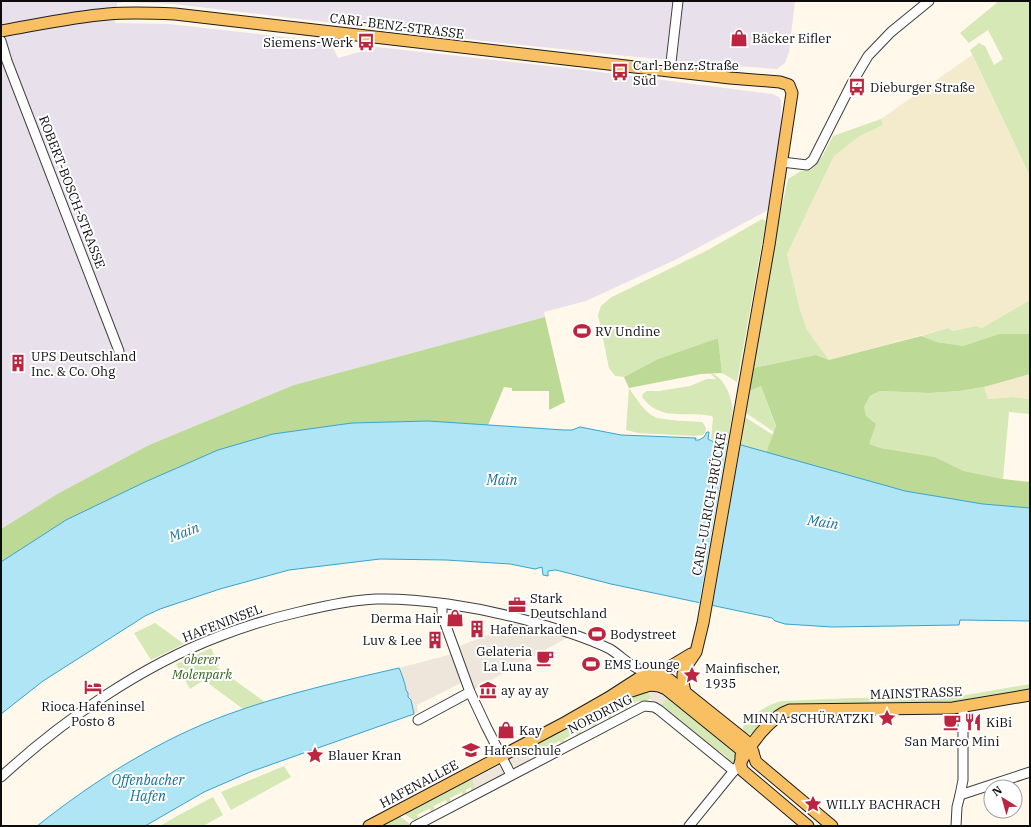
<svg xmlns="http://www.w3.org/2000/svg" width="1031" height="827" font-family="'IBM Plex Serif',serif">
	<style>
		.industrial { fill: #e8e0eb }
		.farmland { fill: #f4ebcc }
		.green { fill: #d6e8b5 }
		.forest { fill: #bcd995 }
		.plaza { fill: #eee6db }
		.water { fill: #b0e5f6; stroke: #37a4cc }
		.pier { fill: #fff8eb }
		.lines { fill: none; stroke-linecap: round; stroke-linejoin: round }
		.minor-casing { stroke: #3f3f3f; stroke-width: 11 }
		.major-casing { stroke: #1d1d1d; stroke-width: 13 }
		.minor { stroke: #fff; stroke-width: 9 }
		.major { stroke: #f8c062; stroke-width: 11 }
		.labels { text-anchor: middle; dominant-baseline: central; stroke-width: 4; stroke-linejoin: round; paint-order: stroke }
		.street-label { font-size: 13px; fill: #0c0c0c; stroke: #fff }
		.poi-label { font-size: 13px; fill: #0c0c0c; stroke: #fff; text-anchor: start }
		.park-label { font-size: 13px; font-style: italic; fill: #34631d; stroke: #fff }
		.water-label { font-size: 14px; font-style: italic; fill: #16739c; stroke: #fff }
	</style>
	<rect width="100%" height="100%" fill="#fff8eb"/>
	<path class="industrial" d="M1,1H795L789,52L785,63L777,69L694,63L485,41L174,4L124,2L117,3L115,23L169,24L330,42L338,58L377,47L584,70L772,94L779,97L781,101V115L782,120L768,210L677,259L586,301L544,312L545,317L294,385L212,419L149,445L59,493L1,529Z"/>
	<g class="farmland">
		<path d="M972,55L1030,176V300L982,328L976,326L953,331L948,328L829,360L807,330L800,310L787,254L834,156L860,136L883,125L881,119Z"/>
		<path d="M1030,374V399L1012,397L988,399L984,387Z"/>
	</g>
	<g class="green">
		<path d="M999,1H1030V176L970,50L979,43L985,46L994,65L1003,59L988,30L969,43L960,33Z"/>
		<path d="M881,119L883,125L860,136L834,156L787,254L800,310L807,330L829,360L816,355L753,368L770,261L788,179L801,171L811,170L823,155L833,136Z"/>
		<path d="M762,219L766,221L737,382L722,373L718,338L658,359L624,377L615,376L609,368L598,315L601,306L610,298L708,250Z"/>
		<path d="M1030,300V334H999L963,346L937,342L921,336L948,328L953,331L976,326L982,328Z"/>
		<path d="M710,373C723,376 730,393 732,405C734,413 728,435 727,445L718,443L711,439L713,418L712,416C686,410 662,423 642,397L643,394L646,391H659L690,386L707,379H716Z"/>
		<path d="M761,386L776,427L774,432L746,413L750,391Z"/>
		<path d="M984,387L988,399L1012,397L1030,399V414L1009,412L1003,479L964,471L935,457L881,448L869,444L864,407L870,396L880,391L929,393L960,391Z"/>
		<path d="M629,388C635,397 645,413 655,417C666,421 690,421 702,422C706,427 708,430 703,435L694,436L638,433L626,430Z"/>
		<path d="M745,417L773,435L766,453L741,445Z"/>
		<path d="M155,623L184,644L151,660L134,633Z"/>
		<path d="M211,648L219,666L216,667L265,702L243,709L204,680L190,689L176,664Z"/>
		<path d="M1030,684V692L955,704L787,707L756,732L750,734L744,733L743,727C754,714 765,705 782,701L853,698L955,697Z"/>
		<path d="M646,691L651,696V698L643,703L638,701L626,707L630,710L627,712L623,708L610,715L614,718L610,720L607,717L595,724L598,726L593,729L590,726L580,731L584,734L579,736L575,733L563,740L566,743L563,744L559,741L547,748L551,751L547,753L543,750L529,757L522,752L630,696Z"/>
		<path d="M668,697L733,751L737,757L733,769L724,761L727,757L719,751L713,753L661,705Z"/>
		<path d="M284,766L291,777L231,810L221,792Z"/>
		<path d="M473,779L475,790L471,792V787L466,790V795L462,797V792L450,798V803L447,805L446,800L434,806V811L431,813L430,808L417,815L418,820L415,821L403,813L450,788Z"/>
		<path d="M213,797L223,815L203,826H160L177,816Z"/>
		<path d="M398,815L410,824L406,826H379Z"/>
	</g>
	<g class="forest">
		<path d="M545,317L565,402L549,410V391H512V388L504,387L488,425L428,421L352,423L273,434L218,450L145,482L66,520L1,562V529L59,493L149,445L294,385Z"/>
		<path d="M999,334H1030V374L984,387L960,391L929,393L880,391L870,396L864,407L866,416L876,424L869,444L881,448L935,457L964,471L1003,479L1030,482V508L983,504L905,491L766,453L776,426L761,386L750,391L753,368L816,355L829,360L921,336L937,342L963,346Z"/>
		<path d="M718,338L722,373L701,374L629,388L624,377L658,359Z"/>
	</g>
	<g class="plaza">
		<path d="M518,618L572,635L473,690L457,647L498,631Z"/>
		<path d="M452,654L463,682L417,705L418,712L414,714L411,700L408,697V693L406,690V687L401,676V672L399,668Z"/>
		<path d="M655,690L668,697L660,707L650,699L651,696L646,691Z"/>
		<path d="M522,752L533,761L517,768L515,767L511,764V759Z"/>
		<path d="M498,766L501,767L503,769V774L501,777L475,790L473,779Z"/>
	</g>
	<g class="water">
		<path d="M428,421L564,430H572L580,427L621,435L696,438L695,440H699L704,437L707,432H709L708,439C718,445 729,445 741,445L905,491L983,504L1030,508V621L960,620L959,625L832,627L785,624L775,621L772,618L611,584L556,570L548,571V576L543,575L542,567L535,569L510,564L446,560L380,559L289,570L220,589L160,609L145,616L43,681L1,714V562L66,520L145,482L218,450L273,434L352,423Z"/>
		<path d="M399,668C401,672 406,686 406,690L408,693V697L411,700L414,714L250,772L204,792L145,826H37C95,780 160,739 229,714C284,694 342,681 399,668Z"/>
	</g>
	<path class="pier" d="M727,443H741L712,608L699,605Z"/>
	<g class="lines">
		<g class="minor-casing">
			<g id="minor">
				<path d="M1,41L7,61L119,351"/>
				<path d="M670,71L678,1"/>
				<path d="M782,162L807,165L813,160L852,83L868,56L891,32L929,1"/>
				<path d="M442,604V615L470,692L486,726L511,775"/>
				<path d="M418,720L470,692"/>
				<path d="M1,777C63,720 141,666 220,636C246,626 272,618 299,612C324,606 350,600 376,599C421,598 475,607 518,618C549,626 581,635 610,649C618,654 625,661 633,666C639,670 646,672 653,674"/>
				<path d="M960,795L1030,772"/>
				<path d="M415,826L644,706L654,707L659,710L734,771"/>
				<path d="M689,826L737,767"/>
				<path d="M956,826L957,807L960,795L963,780V707"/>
			</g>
		</g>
		<g class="major-casing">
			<g id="major">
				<path d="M1,31C36,25 72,17 108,14C130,12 153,13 175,14L730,78L780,82L789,85L792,93L769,245L703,623L696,652L688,664L683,674V682L685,692"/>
				<path d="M653,674L660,675L670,680L745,740L751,747L756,762L832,826"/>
				<path d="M650,685L659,686L666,689L740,749L747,752H753"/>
				<path d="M622,694L650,685L657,682"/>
				<path d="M741,756V767L743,771L808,826"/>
				<path d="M740,763C751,744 770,717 790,710L953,708L1030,695"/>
				<path d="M369,826L566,722L608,698L639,678L666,669L691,654"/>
			</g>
		</g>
		<use href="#minor" class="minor"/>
		<use href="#major" class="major"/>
	</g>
	<defs>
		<g id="shop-bare" transform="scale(1.38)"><path d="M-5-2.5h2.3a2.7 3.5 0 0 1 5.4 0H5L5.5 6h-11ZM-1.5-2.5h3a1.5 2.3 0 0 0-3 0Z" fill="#bb253f" stroke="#fff" stroke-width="2.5" paint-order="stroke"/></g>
		<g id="bus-bare" transform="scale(1.38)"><path d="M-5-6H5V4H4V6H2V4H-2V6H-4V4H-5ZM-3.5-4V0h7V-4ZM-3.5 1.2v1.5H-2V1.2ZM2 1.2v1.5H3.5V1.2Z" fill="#bb253f" stroke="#fff" stroke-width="2.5" paint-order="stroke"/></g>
		<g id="stadium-bare" transform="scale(1.38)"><path d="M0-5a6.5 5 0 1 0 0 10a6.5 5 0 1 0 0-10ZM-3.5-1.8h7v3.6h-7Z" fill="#bb253f" stroke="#fff" stroke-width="2.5" paint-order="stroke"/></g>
		<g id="building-bare" transform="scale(1.38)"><path d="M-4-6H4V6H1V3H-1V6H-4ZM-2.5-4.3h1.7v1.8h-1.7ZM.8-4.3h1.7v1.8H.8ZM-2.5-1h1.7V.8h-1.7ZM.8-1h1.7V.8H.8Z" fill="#bb253f" stroke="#fff" stroke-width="2.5" paint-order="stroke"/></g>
		<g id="office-bare" transform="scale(1.38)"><path d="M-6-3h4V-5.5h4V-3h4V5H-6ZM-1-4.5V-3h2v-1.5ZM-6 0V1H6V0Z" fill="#bb253f" stroke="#fff" stroke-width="2.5" paint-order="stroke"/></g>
		<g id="cafe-bare" transform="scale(1.38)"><path d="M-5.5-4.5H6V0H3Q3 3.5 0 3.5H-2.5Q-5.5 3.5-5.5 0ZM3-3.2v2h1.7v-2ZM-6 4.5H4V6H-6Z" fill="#bb253f" stroke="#fff" stroke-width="2.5" paint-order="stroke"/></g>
		<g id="sight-bare" transform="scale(1.38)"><path d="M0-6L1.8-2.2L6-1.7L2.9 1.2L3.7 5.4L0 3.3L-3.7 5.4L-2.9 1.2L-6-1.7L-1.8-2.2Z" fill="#bb253f" stroke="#fff" stroke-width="2.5" paint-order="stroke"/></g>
		<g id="hotel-bare" transform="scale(1.38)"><path d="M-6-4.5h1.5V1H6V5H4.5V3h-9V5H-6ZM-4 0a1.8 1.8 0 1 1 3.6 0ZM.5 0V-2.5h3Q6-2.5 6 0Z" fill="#bb253f" stroke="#fff" stroke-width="2.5" paint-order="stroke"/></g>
		<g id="museum-bare" transform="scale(1.38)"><path d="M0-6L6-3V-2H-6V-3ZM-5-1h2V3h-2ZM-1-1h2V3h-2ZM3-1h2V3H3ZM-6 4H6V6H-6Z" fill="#bb253f" stroke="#fff" stroke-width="2.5" paint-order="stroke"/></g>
		<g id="restaurant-bare" transform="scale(1.38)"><path d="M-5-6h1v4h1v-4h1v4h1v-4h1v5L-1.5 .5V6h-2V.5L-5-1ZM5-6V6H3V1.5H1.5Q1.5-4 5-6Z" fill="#bb253f" stroke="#fff" stroke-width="2.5" paint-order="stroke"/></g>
		<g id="school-bare" transform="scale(1.38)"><path d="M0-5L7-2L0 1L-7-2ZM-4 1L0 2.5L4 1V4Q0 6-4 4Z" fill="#bb253f" stroke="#fff" stroke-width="2.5" paint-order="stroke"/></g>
	</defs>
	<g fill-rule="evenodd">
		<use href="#shop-bare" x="739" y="38"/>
		<use href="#bus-bare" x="366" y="42"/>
		<use href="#bus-bare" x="620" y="72"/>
		<use href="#bus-bare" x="857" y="87"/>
		<use href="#stadium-bare" x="582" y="331"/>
		<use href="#building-bare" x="18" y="363"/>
		<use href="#office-bare" x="517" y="605"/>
		<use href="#shop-bare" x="455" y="618"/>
		<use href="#building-bare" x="477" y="629"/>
		<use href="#stadium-bare" x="597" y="634"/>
		<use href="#building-bare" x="435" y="640"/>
		<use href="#cafe-bare" x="545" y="658"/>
		<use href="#stadium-bare" x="591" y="664"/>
		<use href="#sight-bare" x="692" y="675"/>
		<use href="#hotel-bare" x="93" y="687"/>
		<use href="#museum-bare" x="488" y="690"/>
		<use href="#sight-bare" x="887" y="718"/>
		<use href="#cafe-bare" x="952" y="722"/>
		<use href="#restaurant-bare" x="973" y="722"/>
		<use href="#shop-bare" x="506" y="730"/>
		<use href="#school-bare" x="471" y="750"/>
		<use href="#sight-bare" x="315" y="755"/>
		<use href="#sight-bare" x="813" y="804"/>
	</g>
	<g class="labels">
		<g class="street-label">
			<text transform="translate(397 26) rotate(7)">CARL-BENZ-STRASSE</text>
			<text transform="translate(72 192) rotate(69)">ROBERT-BOSCH-STRASSE</text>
			<text transform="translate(709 504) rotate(-80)">CARL-ULRICH-BRÜCKE</text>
			<text transform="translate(222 623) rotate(-21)">HAFENINSEL</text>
			<text transform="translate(916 693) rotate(-2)">MAINSTRASSE</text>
			<text transform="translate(600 714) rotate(-27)">NORDRING</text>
			<text transform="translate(419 784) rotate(-28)">HAFENALLEE</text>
		</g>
		<g class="poi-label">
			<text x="752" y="38">Bäcker Eifler</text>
			<text x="353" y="42" text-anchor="end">Siemens-Werk</text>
			<text x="633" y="65">Carl-Benz-Straße<tspan x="633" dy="15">Süd</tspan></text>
			<text x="870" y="87">Dieburger Straße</text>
			<text x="595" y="331">RV Undine</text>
			<text x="31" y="356">UPS Deutschland<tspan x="31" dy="15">Inc. &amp; Co. Ohg</tspan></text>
			<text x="530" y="598">Stark<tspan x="530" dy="15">Deutschland</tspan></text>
			<text x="442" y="618" text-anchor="end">Derma Hair</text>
			<text x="490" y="629">Hafenarkaden</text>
			<text x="610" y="634">Bodystreet</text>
			<text x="422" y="640" text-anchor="end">Luv &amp; Lee</text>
			<text x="532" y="651" text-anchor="end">Gelateria<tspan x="532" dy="15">La Luna</tspan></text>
			<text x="604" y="664">EMS Lounge</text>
			<text x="705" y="668">Mainfischer,<tspan x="705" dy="15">1935</tspan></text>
			<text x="501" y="690">ay ay ay</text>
			<text x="93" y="706" text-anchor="middle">Rioca Hafeninsel<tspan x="93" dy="15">Posto 8</tspan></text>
			<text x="874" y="718" text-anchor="end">MINNA SCHÜRATZKI</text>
			<text x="986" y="722">KiBi</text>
			<text x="519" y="730">Kay</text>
			<text x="952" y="741" text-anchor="middle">San Marco Mini</text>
			<text x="484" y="750">Hafenschule</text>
			<text x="328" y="755">Blauer Kran</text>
			<text x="826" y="804">WILLY BACHRACH</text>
		</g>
		<g class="park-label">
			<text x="202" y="659">oberer<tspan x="202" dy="15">Molenpark</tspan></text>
		</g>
		<g class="water-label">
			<text x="502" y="480">Main</text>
			<text transform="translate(823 522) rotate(9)">Main</text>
			<text transform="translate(184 532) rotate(-20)">Main</text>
			<text x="148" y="780">Offenbacher<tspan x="148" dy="16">Hafen</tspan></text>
		</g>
	</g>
	<rect width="1031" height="827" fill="none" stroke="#0c0c0c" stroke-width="4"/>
	<g transform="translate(1003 799) rotate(323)"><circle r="19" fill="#ffffff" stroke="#9e9e9e"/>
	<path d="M0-3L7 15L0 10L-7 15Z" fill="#bb253f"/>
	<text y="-6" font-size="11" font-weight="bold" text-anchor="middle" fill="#0c0c0c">N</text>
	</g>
</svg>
